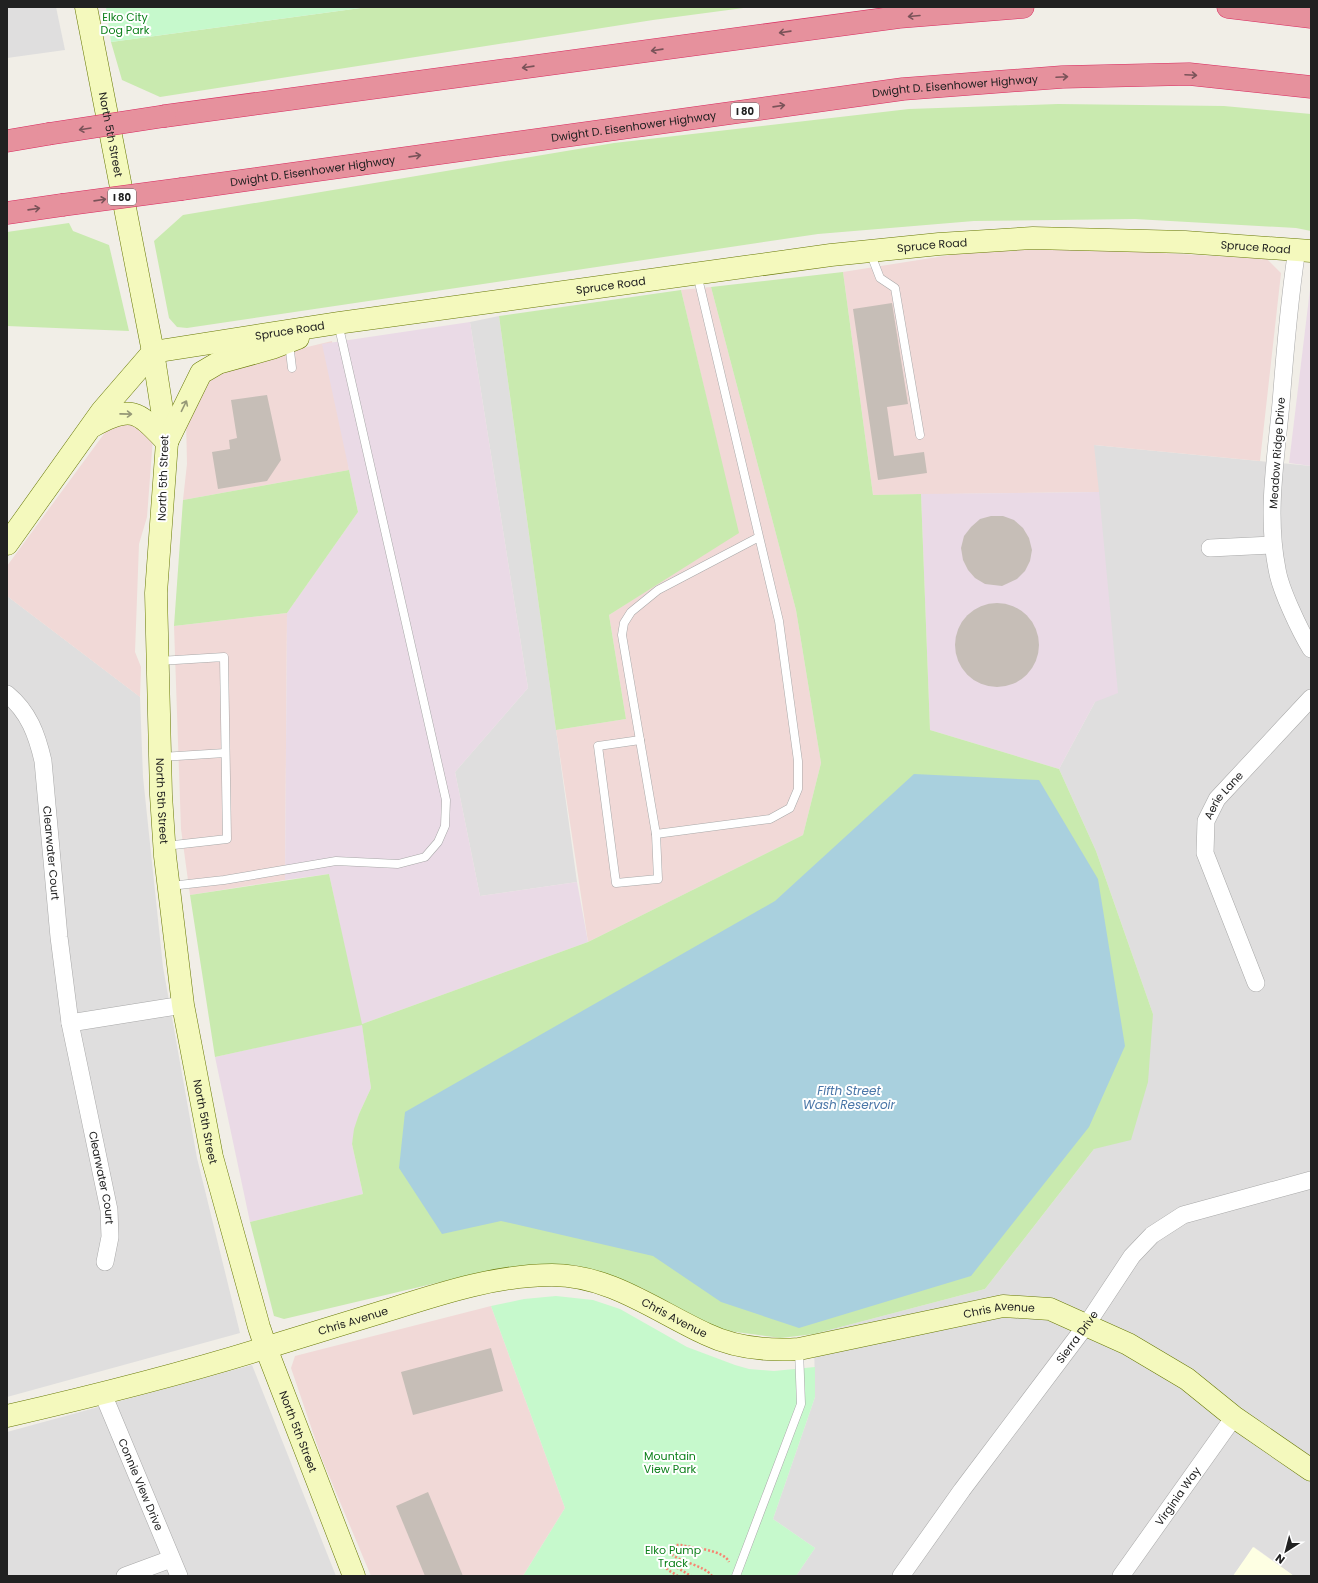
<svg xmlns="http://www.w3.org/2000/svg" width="1318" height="1583" font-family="Poppins,sans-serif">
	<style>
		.residential { fill: #dfdede }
		.commercial { fill: #f1d9d7 }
		.industrial { fill: #eadae6 }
		.education { fill: #feffe3 }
		.grass { fill: #c9eaaf }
		.park { fill: #c6f9cc }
		.water { fill: #a9d0de }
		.building { fill: #c6beb7 }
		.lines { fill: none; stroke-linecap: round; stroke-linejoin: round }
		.lane-casing { stroke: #a8a8a8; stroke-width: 9 }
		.street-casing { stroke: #a8a8a8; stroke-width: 18 }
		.secondary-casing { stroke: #687906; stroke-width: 23 }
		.highway-casing { stroke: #d92a5f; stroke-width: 23 }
		.path { stroke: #f88471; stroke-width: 2.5; stroke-dasharray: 2 2; stroke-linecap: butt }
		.lane { stroke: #fff; stroke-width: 8 }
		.street { stroke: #fff; stroke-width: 17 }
		.secondary { stroke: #f4f9bd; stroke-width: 22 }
		.highway { stroke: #e6919d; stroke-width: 22 }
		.highway-bridge-casing { stroke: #d92a5f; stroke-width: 23; stroke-linecap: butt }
		.highway-bridge { stroke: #e6919d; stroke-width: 22 }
		.oneway { stroke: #7a5359 }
		.oneway2 { stroke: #959877 }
		.labels { text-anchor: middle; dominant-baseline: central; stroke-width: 4; stroke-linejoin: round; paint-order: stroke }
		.shield { fill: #fff; stroke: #646464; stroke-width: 1 }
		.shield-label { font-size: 10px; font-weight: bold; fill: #212121 }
		.park-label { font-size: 11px; fill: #0d801b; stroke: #fff }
		.street-label { font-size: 11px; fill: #212121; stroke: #fff }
		.water-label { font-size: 12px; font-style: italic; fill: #4a76a8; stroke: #fff }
	</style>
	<rect width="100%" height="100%" fill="#f1eee7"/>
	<g class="residential">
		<path d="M7,7H56L65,50L7,58Z"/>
		<path d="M499,316L577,882L480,896L455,772L528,688L470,322Z"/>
		<path d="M1094,445L1311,466V1576H1294L1254,1547L1233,1576H796L815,1548L773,1519L815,1397L814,1334L985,1289L1094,1149L1153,1014L1096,851L1059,769L1095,702Z"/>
		<path d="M7,596L140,697L143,777L163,967L197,1158L240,1333L7,1397Z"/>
		<path d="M252,1365L336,1576H7V1432Z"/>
	</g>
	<g class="commercial">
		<path d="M1075,248L1267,259L1281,273L1260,461L1094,445L1099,492L873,495L843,272L969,252Z"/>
		<path d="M711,287L796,610L821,763L803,835L588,942L556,730L626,719L609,615L738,532L681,290Z"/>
		<path d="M332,341L349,470L183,500L187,464L186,418L202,383L229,366Z"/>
		<path d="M127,417L153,438L147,517L139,544L135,652L141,667L140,697L7,596V566L112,423Z"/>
		<path d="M287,613L285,880L190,895L181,829L174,626Z"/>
		<path d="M491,1306L565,1508L523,1576H371L322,1459L291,1368L295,1356Z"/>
	</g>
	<g class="industrial">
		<path d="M1311,281V466L1289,463Z"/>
		<path d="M470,322L528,688L455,772L480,896L577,882L588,942L362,1024L371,1088L359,1114L352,1144L363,1194L250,1222L215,1057L361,1024L329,874L285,880L287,613L358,512L322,344Z"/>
		<path d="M1099,492L1118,693L1095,702L1059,769L930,730L921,494Z"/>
	</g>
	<path class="education" d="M1253,1547L1294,1576H1233Z"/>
	<g class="grass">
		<path d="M368,7H751L653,20L160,97L122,80L111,42Z"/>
		<path d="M1058,104L1224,106L1311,114V231L1296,228L1135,219L974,221L818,234L187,328L177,327L169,318L154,241L183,215L614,143L909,109Z"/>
		<path d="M69,223L73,231L109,245L129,331L7,326V232Z"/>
		<path d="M843,272L873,495L921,494L930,730L1059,769L1096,851L1153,1014L1148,1082L1131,1140L1094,1149L985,1289L814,1334L781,1338L721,1330L642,1288L609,1275L575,1265H533L470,1275L284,1319L274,1316L250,1222L363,1194L352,1144L354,1129L359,1114L371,1088L362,1025L215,1057L190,895L329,874L362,1024L588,942L803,835L821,763L796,610L711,287Z"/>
		<path d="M681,290L739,533L609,615L626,719L556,730L499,316Z"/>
		<path d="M349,470L358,512L287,613L174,626L183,500Z"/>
	</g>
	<g class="park">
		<path d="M106,7H368L111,42Z"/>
		<path d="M556,1296L593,1300L620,1309L687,1347L735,1365L749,1369L774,1371L815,1367V1397L773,1519L815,1548L796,1576H523L565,1508L491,1306L524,1299Z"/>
	</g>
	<path class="water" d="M914,774L1039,780L1098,879L1125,1046L1089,1127L971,1276L799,1328L721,1302L653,1256L501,1221L442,1234L399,1168L405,1112L775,901Z"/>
	<g class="building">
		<path d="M892,303L908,404L887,407L894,456L924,452L927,473L878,480L853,309Z"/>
		<path d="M267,395L281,460L267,481L218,489L212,452L230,449L229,440L237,438L231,400Z"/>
		<path d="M991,516H1003L1014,520L1023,528L1029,538L1032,550L1030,561L1025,571L1017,579L1002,586L985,584L975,578L968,570L963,560L961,548L964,536L971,527L980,519Z"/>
		<circle cx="997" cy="645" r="42"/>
		<path d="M491,1348L503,1391L413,1415L401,1372Z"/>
		<path d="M428,1492L463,1576H425L396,1506Z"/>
	</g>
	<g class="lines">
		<g class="lane-casing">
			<g id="lane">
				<path d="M870,252L880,278L895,288L920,435"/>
				<path d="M697,274L779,621L798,761V789L790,808L770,819L656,834L622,635L624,623L631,612L658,590L759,537"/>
				<path d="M289,343L292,368"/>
				<path d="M159,661L224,657L227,839L165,846"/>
				<path d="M640,740L598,746L616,883L658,879L656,834"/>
				<path d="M161,757L225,753"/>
				<path d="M170,886L224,880L336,861L398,864L425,857L438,842L445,826L446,800L338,323"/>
				<path d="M736,1576L801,1404L799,1350"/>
			</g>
		</g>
		<g class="street-casing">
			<g id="street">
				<path d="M1297,249C1289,300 1285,351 1281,403C1276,458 1266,514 1277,569C1280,589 1300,631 1311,649"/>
				<path d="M1210,548L1273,545"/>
				<path id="s1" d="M7,694C29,712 37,735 43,761L59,937L70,1023L109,1210L110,1237L105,1262"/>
				<path id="s2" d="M1256,983L1205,853L1206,821L1217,799L1311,698"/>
				<path d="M70,1023L183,1005"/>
				<path id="s3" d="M103,1394L179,1576"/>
				<path d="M125,1576L171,1559"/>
				<path id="s4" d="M901,1576L962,1490L1087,1324L1132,1256L1152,1235L1183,1215L1311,1180"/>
				<path id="s5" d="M1121,1576L1234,1417"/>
			</g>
		</g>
		<g class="secondary-casing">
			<g id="secondary">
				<path id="s6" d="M86,7L153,352L167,442L156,593L161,795L165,856L183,1005L212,1157L259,1327L266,1348L354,1576"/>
				<path d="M93,426C133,404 138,412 167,442"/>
				<path d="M167,442L201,373L218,363L272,348L298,338"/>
				<path id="s7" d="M7,544L102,411L153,352L338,323L831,255L939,244L1033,238L1185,242L1311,251"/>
				<path id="s8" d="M7,1416C94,1396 182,1374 268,1347C310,1334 352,1321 395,1308C445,1292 499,1275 552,1275C610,1275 656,1311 706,1334C735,1348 767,1351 799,1349L1003,1306L1050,1309L1128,1344L1187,1379L1234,1417L1311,1470"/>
			</g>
		</g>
		<g class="highway-casing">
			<g id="highway">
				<path d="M1228,7L1311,17"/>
				<path d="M165,116L899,17L1023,7"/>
				<path d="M7,141L48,134"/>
				<path id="s9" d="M182,189L903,89L1062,77L1189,74L1311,87"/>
				<path d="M7,213L62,205"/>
			</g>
		</g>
		<g class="path">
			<path d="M678,1576L668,1570L664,1565L671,1564L691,1576"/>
			<path d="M712,1576C704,1565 681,1563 670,1553L671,1548L675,1545H681C693,1548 724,1550 729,1562"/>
		</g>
		<use href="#lane" class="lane"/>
		<use href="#street" class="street"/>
		<use href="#secondary" class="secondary"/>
		<use href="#highway" class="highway"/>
		<g class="highway-bridge-casing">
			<g id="highway-bridge">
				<path d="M48,134L165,116"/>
				<path d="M62,205L182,189"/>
			</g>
		</g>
		<use href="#highway-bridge" class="highway-bridge"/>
	</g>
	<defs><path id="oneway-shaft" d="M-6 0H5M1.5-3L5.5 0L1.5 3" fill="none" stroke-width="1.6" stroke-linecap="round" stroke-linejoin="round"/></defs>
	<g class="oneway">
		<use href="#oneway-shaft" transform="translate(914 16) rotate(175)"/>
		<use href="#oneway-shaft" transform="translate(785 32) rotate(172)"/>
		<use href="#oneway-shaft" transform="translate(657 50) rotate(172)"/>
		<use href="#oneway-shaft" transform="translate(528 67) rotate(172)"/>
		<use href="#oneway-shaft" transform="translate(1191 75) rotate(3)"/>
		<use href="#oneway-shaft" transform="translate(1062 77) rotate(-3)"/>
		<use href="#oneway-shaft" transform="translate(779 106) rotate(-8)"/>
		<use href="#oneway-shaft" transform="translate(85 129) rotate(171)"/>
		<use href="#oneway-shaft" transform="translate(415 156) rotate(-8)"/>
		<use href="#oneway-shaft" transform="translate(100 200) rotate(-8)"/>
		<use href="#oneway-shaft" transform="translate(34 209) rotate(-8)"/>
	</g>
	<g class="oneway2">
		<use href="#oneway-shaft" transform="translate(184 406) rotate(-64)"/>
		<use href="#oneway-shaft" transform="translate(126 414) rotate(1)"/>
	</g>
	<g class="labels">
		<g class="shield">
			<rect x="731" y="103" width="28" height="16" rx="3"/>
			<rect x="108" y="189" width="28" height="16" rx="3"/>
		</g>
		<g class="shield-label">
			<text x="745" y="111">I 80</text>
			<text x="122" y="197">I 80</text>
		</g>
		<g class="park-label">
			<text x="125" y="17">Elko City<tspan x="125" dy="13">Dog Park</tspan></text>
			<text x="670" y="1456">Mountain<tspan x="670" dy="13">View Park</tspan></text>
			<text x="673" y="1550">Elko Pump<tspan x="673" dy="13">Track</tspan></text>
		</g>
		<g class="street-label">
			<text stroke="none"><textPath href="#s9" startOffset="780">Dwight D. Eisenhower Highway</textPath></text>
			<text stroke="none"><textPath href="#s9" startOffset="456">Dwight D. Eisenhower Highway</textPath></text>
			<text stroke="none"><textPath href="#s6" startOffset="130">North 5th Street</textPath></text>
			<text stroke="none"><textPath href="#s9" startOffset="132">Dwight D. Eisenhower Highway</textPath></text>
			<text stroke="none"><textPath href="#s7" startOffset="1028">Spruce Road</textPath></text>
			<text stroke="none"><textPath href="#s7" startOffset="1352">Spruce Road</textPath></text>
			<text stroke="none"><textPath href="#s7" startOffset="704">Spruce Road</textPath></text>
			<text stroke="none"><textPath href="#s7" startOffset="380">Spruce Road</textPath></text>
			<text transform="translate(1277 453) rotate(-86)">Meadow Ridge Drive</text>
			<text transform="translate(163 478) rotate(-88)">North 5th Street</text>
			<text stroke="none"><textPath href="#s2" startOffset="203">Aerie Lane</textPath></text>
			<text stroke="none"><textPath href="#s6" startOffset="802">North 5th Street</textPath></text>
			<text stroke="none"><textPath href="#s1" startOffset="170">Clearwater Court</textPath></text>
			<text stroke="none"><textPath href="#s6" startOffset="1126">North 5th Street</textPath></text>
			<text stroke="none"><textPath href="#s1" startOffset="499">Clearwater Court</textPath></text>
			<text stroke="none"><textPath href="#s8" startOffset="1030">Chris Avenue</textPath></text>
			<text stroke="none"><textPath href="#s8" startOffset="695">Chris Avenue</textPath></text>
			<text stroke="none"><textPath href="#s8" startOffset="359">Chris Avenue</textPath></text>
			<text stroke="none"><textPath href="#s4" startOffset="297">Sierra Drive</textPath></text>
			<text stroke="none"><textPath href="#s6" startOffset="1450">North 5th Street</textPath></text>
			<text stroke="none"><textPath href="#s3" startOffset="98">Connie View Drive</textPath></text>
			<text stroke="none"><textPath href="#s5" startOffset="98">Virginia Way</textPath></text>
		</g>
		<g class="water-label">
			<text x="849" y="1090">Fifth Street<tspan x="849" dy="14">Wash Reservoir</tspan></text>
		</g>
	</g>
	<rect width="1318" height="1583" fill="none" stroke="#212121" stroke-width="16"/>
	<g transform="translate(1286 1551) rotate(216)" stroke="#ffffff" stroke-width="3" paint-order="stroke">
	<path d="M0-3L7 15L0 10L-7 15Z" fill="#212121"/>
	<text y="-6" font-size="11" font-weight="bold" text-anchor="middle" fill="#212121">N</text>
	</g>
</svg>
